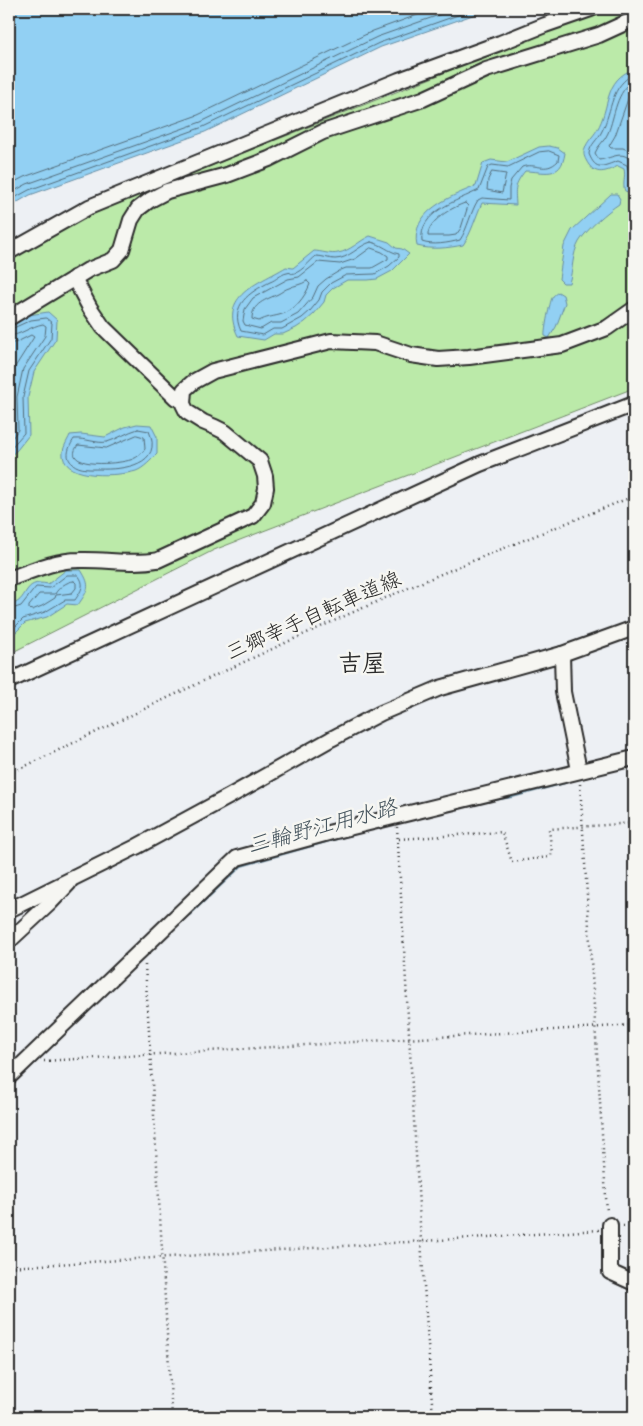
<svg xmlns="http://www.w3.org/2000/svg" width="643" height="1426" font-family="Itim,'Klee One',sans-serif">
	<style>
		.green { fill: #bbeaa9; stroke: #738a6a }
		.water { fill: #92d0f3; stroke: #698ea3 }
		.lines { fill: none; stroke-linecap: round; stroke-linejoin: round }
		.shore { stroke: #546d7b; stroke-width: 1 }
		.stream { stroke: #698ea3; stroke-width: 4 }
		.minor-casing { stroke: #2b2b2b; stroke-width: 18 }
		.path { stroke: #2b2b2b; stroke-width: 2.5; stroke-dasharray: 1 4; stroke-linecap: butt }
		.minor { stroke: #f6f6f2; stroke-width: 14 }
		.labels { text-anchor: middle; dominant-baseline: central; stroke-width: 5; stroke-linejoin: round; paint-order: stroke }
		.street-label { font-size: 21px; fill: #2b2b2b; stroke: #f6f6f2 }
		.water-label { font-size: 22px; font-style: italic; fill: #45545d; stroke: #f6f6f2 }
		.quarter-label { font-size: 24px; font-weight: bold; fill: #2b2b2b; stroke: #f6f6f2 }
	</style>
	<rect width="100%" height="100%" fill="#edf0f4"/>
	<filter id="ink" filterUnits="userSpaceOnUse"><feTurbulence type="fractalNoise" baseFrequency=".02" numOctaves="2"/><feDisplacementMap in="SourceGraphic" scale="10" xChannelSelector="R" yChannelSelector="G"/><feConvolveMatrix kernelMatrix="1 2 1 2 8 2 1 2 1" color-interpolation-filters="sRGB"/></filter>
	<g filter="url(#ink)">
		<path class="green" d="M604,9H634V388L214,550L9,654V260L103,209Z"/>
		<g class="water">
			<path d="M9,9H490L381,47L205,132L30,195L9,207Z"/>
			<path d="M634,69V192L631,193L625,191C622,184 626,177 624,169L618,166C604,173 594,176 586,160C584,156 583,153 585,149C587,141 593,137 597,130C611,107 603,80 634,69Z"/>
			<path d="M549,146L558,148L565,153C561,180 544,171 525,171C514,185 515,188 516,205L482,203C475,218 472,232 463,245C448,248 432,250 417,246C410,211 450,197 476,186L483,163L491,160L507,162L539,147Z"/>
			<path d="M611,194H617L620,199L619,204C608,211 586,230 579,242C572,254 573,270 569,283H563L559,279L564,246L572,230Z"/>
			<path d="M370,236L389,242L396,248L402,249L409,254L392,271L377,279L368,280H347L333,288L326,295L324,302L314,314L305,322L296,328L283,334H274L264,340L238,336C218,295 258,284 286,267L293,268L314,251C321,251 331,255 338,253C350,251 359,241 370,236Z"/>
			<path d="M558,292L563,295L565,303L556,327L549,338L545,336C544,332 550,301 552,298C553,295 556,294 558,292Z"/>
			<path d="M48,312L57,320L56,339L34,372L28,397L29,435L17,450L9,457V326L29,315Z"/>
			<path d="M137,424L151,425L157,437V454C151,460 144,468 136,471C119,476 66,480 63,456C62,448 67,442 70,435L81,434L105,437L125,427Z"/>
			<path d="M66,570H81C92,587 88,590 78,605L67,604L47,617L25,623L9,639V605C30,602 21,578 48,584Z"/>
		</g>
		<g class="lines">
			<g class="shore">
				<path d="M634,74C610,86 613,109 602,131C598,140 590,144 589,154C596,172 603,166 618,161L627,165L630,175L629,186L634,188"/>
				<path d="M634,81C616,90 615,116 608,133C605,141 598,145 595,153L599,160C614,158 623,148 634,164"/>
				<path d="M634,90L630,93L615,136L609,146L611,148H623L634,153"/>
				<path d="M549,151L559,155L558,161C545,174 536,162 522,167L511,180L509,188V200L482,198L478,200C470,213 468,228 460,240C449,243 432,246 422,242C418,211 458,201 479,190L488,167L492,165L508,167L539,152Z"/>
				<path d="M492,172L506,174L502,193L487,190L488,180Z"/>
				<path d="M9,185L24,177L198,115L373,31L434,9"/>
				<path d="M9,194L27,184L201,122L377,37L456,9"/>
				<path d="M9,201L29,190L203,127L379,43L475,9"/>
				<path d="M465,203L468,206L461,228L456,235L449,236H428C427,221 453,207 465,203Z"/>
				<path d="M371,242C382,244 389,252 399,254V257L389,266L375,274L346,275L331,283L322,292L319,300L310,311L302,318L282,329H273L263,335L241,331C229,305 250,292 270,282C276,280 281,274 287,273C294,271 287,275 295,273C302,271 310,261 316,256C323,256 329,259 335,259C349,259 359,245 371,242Z"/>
				<path d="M371,248L382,252L388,256V259L372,268H346L341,270L326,279L318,286L313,297L298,314L281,323H271L261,329L245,325L243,321L245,309L253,298L288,279L299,277L318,262L340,264L355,259Z"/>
				<path d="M307,281L310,284C305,297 294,312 279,315C271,317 267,317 259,321L252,319C252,303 266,300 278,294C282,292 285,289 289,288C295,285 301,285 307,281Z"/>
				<path d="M9,330L31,320L46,318L52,323L51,338L29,371L23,397L24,433L9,450"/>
				<path d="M9,336C21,335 31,326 43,324L46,326L45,336L23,369L17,397L18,430L9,442"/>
				<path d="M9,344L17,342L31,335L34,337L15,367L9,396L10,420L9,430"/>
				<path d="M138,429L149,431C164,465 123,470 99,469C91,469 80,470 73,464C64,457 69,447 74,439C85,438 97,444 107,442C118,439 127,432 138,429Z"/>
				<path d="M137,435L144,437L145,449C142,453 138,457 133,459C122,464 59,470 78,445L106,448Z"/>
				<path d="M74,581L76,583V588L72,593L56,595L55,598L42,606L32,610L29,609V606L39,594H55C58,588 67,581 74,581Z"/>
				<path d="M9,610L21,606L36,587L50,588L67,575H78C86,585 81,591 75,600H65L45,612L23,619L9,633"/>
			</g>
			<g class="stream">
				<path d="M494,799L512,796L565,782"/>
				<path d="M189,914L241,865L358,832"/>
			</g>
			<g class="minor-casing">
				<g id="minor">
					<path d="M9,252L89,207L399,80L500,43L545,25L591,9"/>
					<path d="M74,278L90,308L103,327L176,398H183"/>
					<path d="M9,318L88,270L113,260L122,250L131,220L138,209L150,200L167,191L227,175L269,159L323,132L423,99L486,70L599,35L634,19"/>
					<path d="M9,579C31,571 55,560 80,560C106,559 132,565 158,560L253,516L263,503L266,488L265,476L260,461L225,432L215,427L203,422L187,412L183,404L184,390L193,382L213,371L331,341L375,343L411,355L438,359L469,357L562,345L607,328L634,309"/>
					<path d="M562,654L563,692L579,770"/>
					<path d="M9,681L480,464L634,404"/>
					<path d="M9,910L136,847L230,796L331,739L381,713L440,688L562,654L634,628"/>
					<path d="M9,941L50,903L69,883"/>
					<path d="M9,1077L237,858L332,832L634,758"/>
					<path d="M610,1225V1272L634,1283"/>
				</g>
			</g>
			<g class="path">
				<path d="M9,774C152,705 295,636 441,574C505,547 570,522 634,496"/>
				<path d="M580,784L607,1213"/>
				<path d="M397,827L421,1241L433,1417"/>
				<path d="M399,839L502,832L512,862L548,857L552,854L549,829L634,823"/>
				<path d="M145,965L172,1417"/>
				<path d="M44,1061L634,1025"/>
				<path d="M623,1226H634"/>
				<path d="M9,1267L599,1230"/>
			</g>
			<use href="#minor" class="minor"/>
		</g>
	</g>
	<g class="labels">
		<g class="street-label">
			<text transform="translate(313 615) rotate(-24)">三郷幸手自転車道線</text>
		</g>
		<g class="water-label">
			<text transform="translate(322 826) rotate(-15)">三輪野江用水路</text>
		</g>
		<g class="quarter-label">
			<text x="362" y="662">吉屋</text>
		</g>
	</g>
	<rect width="643" height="1426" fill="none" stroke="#f6f6f2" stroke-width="30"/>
	<rect x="15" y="15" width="613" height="1396" fill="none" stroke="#2b2b2b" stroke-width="2" filter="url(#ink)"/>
</svg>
